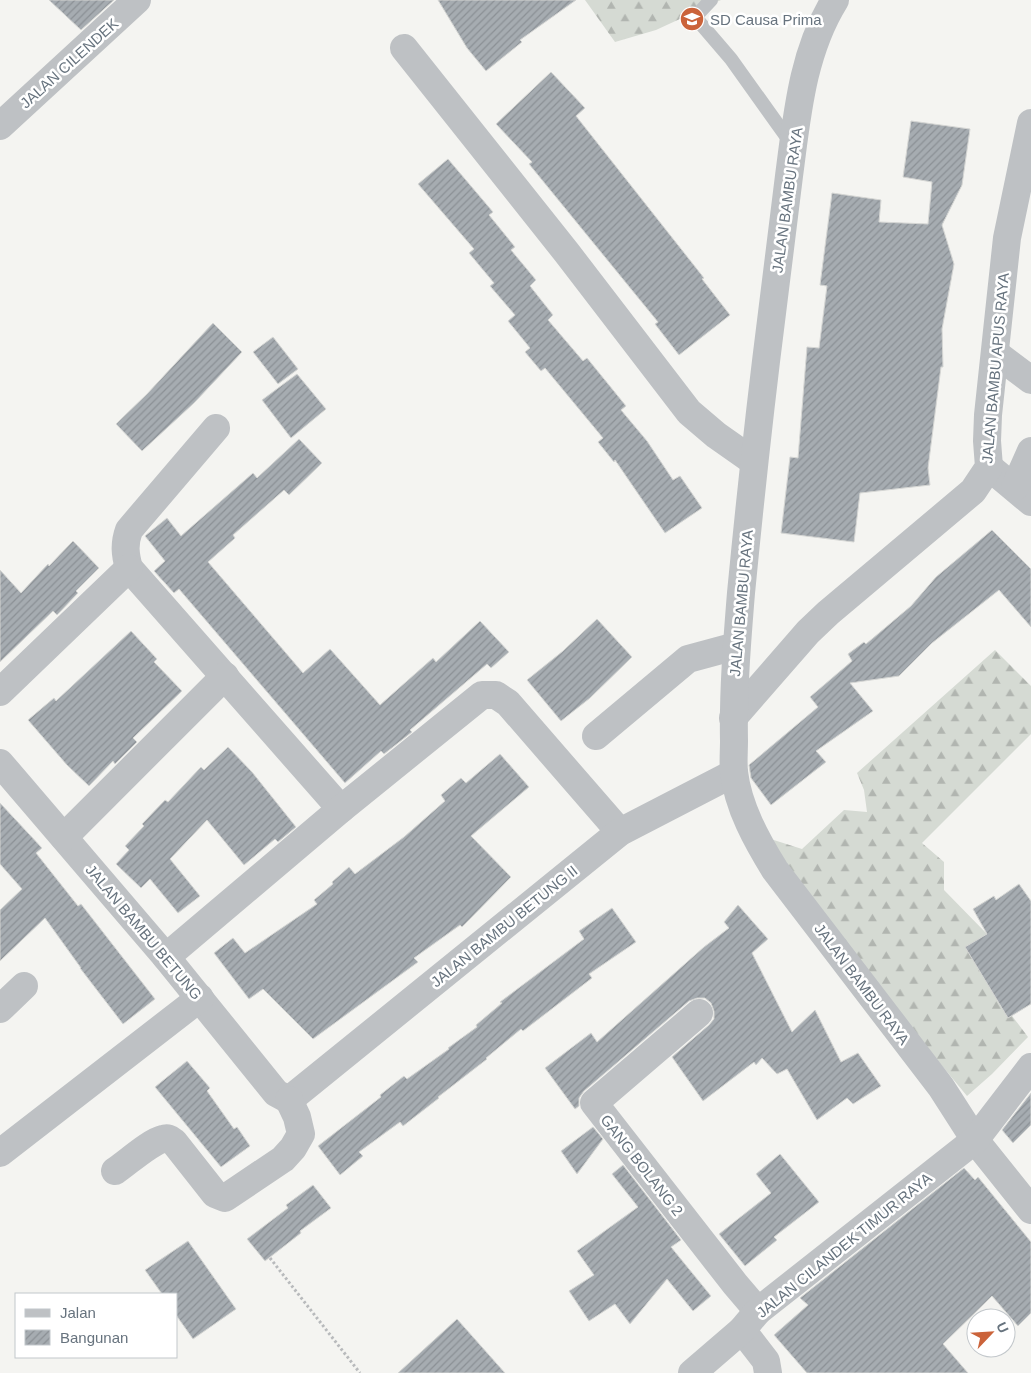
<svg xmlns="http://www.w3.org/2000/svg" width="1031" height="1373" font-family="Arial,sans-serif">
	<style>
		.forest { fill: url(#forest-firs) }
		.building { fill: url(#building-hatch); stroke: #d5d6d4 }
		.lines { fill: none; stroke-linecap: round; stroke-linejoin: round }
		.path { stroke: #b8babc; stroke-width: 3; stroke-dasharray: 2.5 2.5; stroke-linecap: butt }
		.service { stroke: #bec1c4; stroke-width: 14 }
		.minor { stroke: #bec1c4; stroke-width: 28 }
		.tertiary { stroke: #bec1c4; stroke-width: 28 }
		.labels { text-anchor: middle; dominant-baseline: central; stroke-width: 5; stroke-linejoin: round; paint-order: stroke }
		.poi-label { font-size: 15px; fill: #67737e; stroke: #fff; text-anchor: start }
		.street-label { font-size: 15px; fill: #67737e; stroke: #fff }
	</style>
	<defs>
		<pattern id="forest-firs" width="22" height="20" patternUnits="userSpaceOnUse" patternTransform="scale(1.25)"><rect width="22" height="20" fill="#d5dad3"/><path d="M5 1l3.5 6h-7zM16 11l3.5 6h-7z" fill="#b1b5b0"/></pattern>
		<pattern id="building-hatch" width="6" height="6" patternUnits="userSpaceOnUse" patternTransform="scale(1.25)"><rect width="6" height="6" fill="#a6acb1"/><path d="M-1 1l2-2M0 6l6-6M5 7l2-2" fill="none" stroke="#8b9095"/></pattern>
	</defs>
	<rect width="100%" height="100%" fill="#f4f4f1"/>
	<g class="forest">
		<path d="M585,0H721L656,30L615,42Z"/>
		<path d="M995,650L1031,686V734L922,843L944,862V890L987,934L966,947L988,984L1028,1037L992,1074L967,1096L749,832L802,849L844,810L867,812L864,790L857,773Z"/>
	</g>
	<g class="building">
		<path d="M49,0H114L81,30Z"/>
		<path d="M438,0H576L520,40L522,42L486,71L467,48Z"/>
		<path d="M551,72L585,108L576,116L704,278L702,279L730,315L679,355L655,324L658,322L529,164L532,162L496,124Z"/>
		<path d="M911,121L970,129L962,185L942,225L954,264L942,329L943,367H941L928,468L930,485L860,493L854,542L781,533L790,457L798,458L807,347L819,348L827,286L820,285L832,193L881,200L879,222L928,224L932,182L903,177Z"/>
		<path d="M448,159L493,212L489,215L515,247L511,250L536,280L530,286L553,315L548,320L583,361L587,358L626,406L621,410L647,441L673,480L680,476L702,508L665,533L615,460L614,462L598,442L603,438L545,368L541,371L525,352L530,348L508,321L515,315L490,286L494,283L469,253L474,249L418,184Z"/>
		<path d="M213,323L242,352L194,403L142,451L116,424L147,394Z"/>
		<path d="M273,337L298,369L278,384L253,352Z"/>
		<path d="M297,374L326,409L291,438L262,400Z"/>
		<path d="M299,439L322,463L289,495L284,490L233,535L235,538L208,562L303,673L330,649L380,705L433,658L436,662L480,621L509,652L491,668L487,664L410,730L412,732L384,754L381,751L345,783L179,589L174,593L154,571L165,561L145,536L167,518L181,536L253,473L257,478Z"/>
		<path d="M992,530L1031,569V627L999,590L932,643L899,676L850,683L873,711L816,751L826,762L771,805L751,778L749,765L818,707L810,697L852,661L848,654L864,642L866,644L911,606L936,577Z"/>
		<path d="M73,541L99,568L76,591L78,593L57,615L53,611L0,662V570L21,593L48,564L49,566Z"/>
		<path d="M597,619L632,657L590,698L561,721L527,680L563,651Z"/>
		<path d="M131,631L157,659L154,662L182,691L133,738L137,742L115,764L113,761L89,786L67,765L28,720L54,698L56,701Z"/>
		<path d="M228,747L252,772L296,827L278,842L275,839L244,865L207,820L170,859L200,896L178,913L150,879L141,888L116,864L129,850L125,846L144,826L142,824L165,800L168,802L201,767L204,770Z"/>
		<path d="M500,754L529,787L471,836L511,877L462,927L460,925L414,958L418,962L313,1039L263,989L249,999L214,953L233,938L245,953L317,904L314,900L333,884L332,882L349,867L355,874L404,837L445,801L441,795L461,778L466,783Z"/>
		<path d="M0,803L42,848L36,853L78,906L81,904L155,999L123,1024L80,968H81L45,918L0,961V910L22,889L0,864Z"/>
		<path d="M1019,884L1031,901V1004L1008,1018L965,947L987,934L973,909L994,896L996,900Z"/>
		<path d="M738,905L768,939L752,953L792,1032L815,1010L841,1062L858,1053L881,1086L853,1104L847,1098L817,1120L787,1069L777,1074L762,1058L756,1065L754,1062L703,1101L672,1057L709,1025L714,1019V1011L711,1003L705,998H697L689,1001L584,1091L579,1098V1106L575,1109L545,1068L591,1033L597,1042L704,947L729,928L724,922Z"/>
		<path d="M612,908L636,942L589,974L592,978L523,1031L521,1029L486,1058L487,1059L438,1097L439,1098L403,1126L400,1122L359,1152L363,1156L340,1175L318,1146L381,1097L380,1095L404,1076L407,1079L449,1049L448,1048L477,1027L476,1025L502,1003L500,1002L584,939L579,931Z"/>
		<path d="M187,1061L210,1088L207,1091L234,1129L237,1127L250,1146L221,1167L155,1087Z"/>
		<path d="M1031,1093V1125L1013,1143L1002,1130Z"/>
		<path d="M593,1127L603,1139L577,1174L561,1151Z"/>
		<path d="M780,1154L819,1202L774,1237L777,1240L745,1266L719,1234L771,1193L756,1174Z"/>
		<path d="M623,1165L681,1240L671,1247L711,1296L693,1311L667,1279L630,1324L615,1304L589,1321L569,1291L594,1275L577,1251L638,1207L612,1174Z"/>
		<path d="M964,1168L975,1180L978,1177L1031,1242V1313L1018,1326L992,1296L943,1344L968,1373H807L774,1335L808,1305L800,1298Z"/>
		<path d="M313,1185L331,1208L300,1231L301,1233L265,1261L247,1239L288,1208L286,1205Z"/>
		<path d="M188,1241L236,1309L193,1339L176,1315V1294H162L145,1270Z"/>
		<path d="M457,1319L505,1373H398Z"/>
	</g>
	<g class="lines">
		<path class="path" d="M270,1258L360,1373"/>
		<path class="service" d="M711,0L695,17L731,59L791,143"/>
		<g class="minor">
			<path d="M404,48L567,253L689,412L716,435L753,461"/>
			<path d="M0,126L137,0"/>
			<path d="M995,353L1031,380"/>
			<path d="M216,428L129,530C124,544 125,554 129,568L341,809"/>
			<path d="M989,467L1031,502"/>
			<path d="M1015,487L1031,451"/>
			<path d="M0,692L129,568"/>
			<path d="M733,718L808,632L828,613L973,491L989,467L987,441L988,415L1007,238L1031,123"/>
			<path d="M596,736L688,659L736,646"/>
			<path d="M0,763L166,957L276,1093L289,1100"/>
			<path d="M64,837L225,676"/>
			<path d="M166,957L341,809L482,695H496L508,703L620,832"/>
			<path d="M0,1009L24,986"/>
			<path d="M699,1013L594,1103L735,1284L758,1311"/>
			<path d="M289,1100L620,832L734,773"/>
			<path d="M975,1140L1031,1210"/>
			<path d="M0,1153L200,998"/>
			<path d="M115,1171C127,1163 150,1142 163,1139C168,1137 170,1139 174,1142L215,1194L225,1198L283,1159L293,1148L301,1134L297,1117L289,1100"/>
			<path d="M742,1330L766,1361L768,1373"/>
		</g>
		<g class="tertiary">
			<path d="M835,0C802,53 797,116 789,176C783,222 778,268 772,313C760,407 750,500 741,593C737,642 733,692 734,741C734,751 733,762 734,772C738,807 757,841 775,870L941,1087L975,1140"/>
			<path d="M692,1373L742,1330L758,1311L975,1140L1031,1067"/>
		</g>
	</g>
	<defs>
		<g id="school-disc" transform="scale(1.25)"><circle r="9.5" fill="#cb633a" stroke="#fff"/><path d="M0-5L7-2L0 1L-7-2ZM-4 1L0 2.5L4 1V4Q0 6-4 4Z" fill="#fff"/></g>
	</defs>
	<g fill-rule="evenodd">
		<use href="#school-disc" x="692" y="19"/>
	</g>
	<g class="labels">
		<g class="poi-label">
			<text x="710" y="19">SD Causa Prima</text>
		</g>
		<g class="street-label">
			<text transform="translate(69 63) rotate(-42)">JALAN CILENDEK</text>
			<text transform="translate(787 200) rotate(-82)">JALAN BAMBU RAYA</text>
			<text transform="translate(995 368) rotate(-85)">JALAN BAMBU APUS RAYA</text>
			<text transform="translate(741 603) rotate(-85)">JALAN BAMBU RAYA</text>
			<text transform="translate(504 926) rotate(-39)">JALAN BAMBU BETUNG II</text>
			<text transform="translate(144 932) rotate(50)">JALAN BAMBU BETUNG</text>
			<text transform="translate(862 984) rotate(53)">JALAN BAMBU RAYA</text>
			<text transform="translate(642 1165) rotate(52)">GANG BOLANG 2</text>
			<text transform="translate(844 1245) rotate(-39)">JALAN CILANDEK TIMUR RAYA</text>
		</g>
	</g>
	<rect x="15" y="1293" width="162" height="65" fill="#ffffff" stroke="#c2c7cb"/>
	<rect x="25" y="1309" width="25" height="8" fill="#bec1c4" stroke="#c2c7cb"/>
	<text x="60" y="1318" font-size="15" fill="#67737e">Jalan</text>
	<rect x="25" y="1330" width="25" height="15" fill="url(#building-hatch)" stroke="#c2c7cb"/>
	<text x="60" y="1343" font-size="15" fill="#67737e">Bangunan</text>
	<g transform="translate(991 1333) rotate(65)"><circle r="24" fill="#ffffff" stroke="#c2c7cb"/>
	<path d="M0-4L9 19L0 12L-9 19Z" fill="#cb633a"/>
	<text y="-8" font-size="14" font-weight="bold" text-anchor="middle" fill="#67737e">U</text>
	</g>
</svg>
